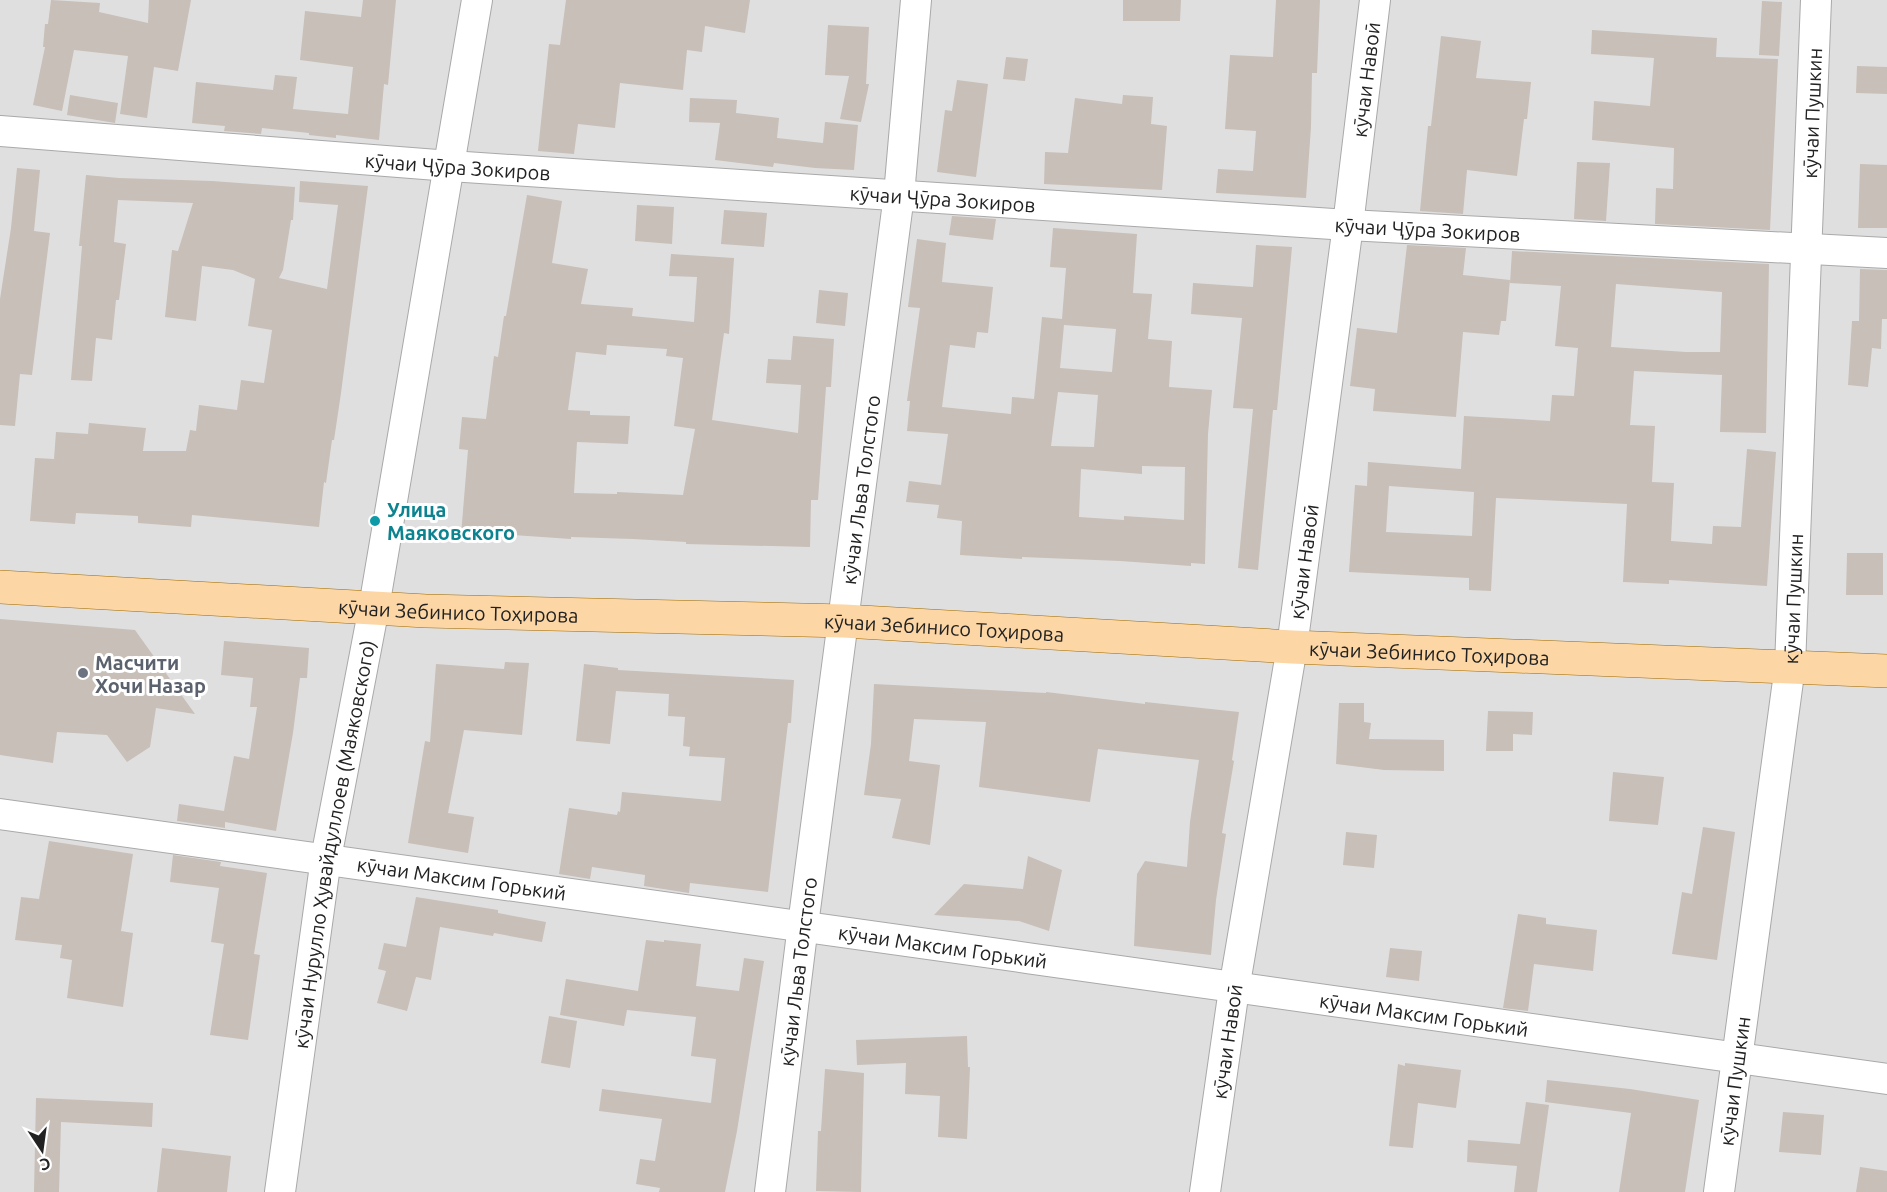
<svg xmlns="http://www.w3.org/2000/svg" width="1887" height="1192" font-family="Ubuntu,sans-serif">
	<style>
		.residential { fill: #e0dfdf }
		.building { fill: #c7bfb8; fill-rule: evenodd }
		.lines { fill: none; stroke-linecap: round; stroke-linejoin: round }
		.minor-casing { stroke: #a9a9a9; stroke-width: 32 }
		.major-casing { stroke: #a06b00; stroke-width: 34 }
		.minor { stroke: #fff; stroke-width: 30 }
		.major { stroke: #fcd6a4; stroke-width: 33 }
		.culture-dot { fill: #0f9aa8; stroke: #fff; stroke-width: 2 }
		.worship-dot { fill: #6b7280; stroke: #fff; stroke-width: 2 }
		.labels { text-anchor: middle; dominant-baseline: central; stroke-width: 6; stroke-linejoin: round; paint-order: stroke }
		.street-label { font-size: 20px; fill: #222; stroke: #fff }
		.culture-label { font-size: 20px; font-weight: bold; fill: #0d838f; stroke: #fff; text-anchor: start }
		.worship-label { font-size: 20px; font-weight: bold; fill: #5b616d; stroke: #fff; text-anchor: start }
	</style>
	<rect width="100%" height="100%" fill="#f2efe9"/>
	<rect class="residential" x="0" y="0" width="1887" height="1192"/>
	<g class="building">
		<path d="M51,0L100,3L99,12L148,23L149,0H191L178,71L154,67L147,118L120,114L128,56L74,50L62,111L33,105L45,47H43L45,24H48Z"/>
		<path d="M363,0H396L388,85L384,84L379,140L336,135V138L309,135V133L262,128L261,134L224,131L225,126L192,123L196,82L273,90L275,75L297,77L293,109L348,114L353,67L300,60L305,11L361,17Z"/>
		<path d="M566,0H750L745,33L705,26L702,52L687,50L683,90L620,83L615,128L578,124L574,154L538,151L549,44L560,45Z"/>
		<path d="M1123,0H1181L1180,21H1123Z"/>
		<path d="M1276,0H1320L1317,73H1312L1311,127L1306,198L1216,193L1218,169L1253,171L1256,131L1225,129L1230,55L1273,57Z"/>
		<path d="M1762,1L1782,2L1779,56L1759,55Z"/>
		<path d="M828,25L869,27L866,84H869L861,122L840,119L849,76L825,75Z"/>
		<path d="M1592,30L1717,38L1716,57L1778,59L1770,230L1655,224L1656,188L1673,189L1674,148L1592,140L1594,101L1650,106L1654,58L1591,54Z"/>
		<path d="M1441,36L1481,41L1476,78L1531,82L1527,119H1524L1517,176L1467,170L1463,214L1420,211L1428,126H1431Z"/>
		<path d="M1006,57L1028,59L1025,81L1003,79Z"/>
		<path d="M1857,66L1887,67V94L1856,93Z"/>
		<path d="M957,80L988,84L976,177L937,172L945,110L952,111Z"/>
		<path d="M70,95L118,103L115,123L67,115Z"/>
		<path d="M1123,95L1153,97L1151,124L1167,126L1162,190L1044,184L1045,152L1068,153L1075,98L1122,104Z"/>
		<path d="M690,98L737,100L736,113L779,118L777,138L823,143L825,122L858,125L854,170L815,168L774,163L773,167L715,160L720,123L689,122Z"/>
		<path d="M1577,162L1610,163L1606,221L1574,219Z"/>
		<path d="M1860,164L1887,165V228H1858Z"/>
		<path d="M17,168L40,170L34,231L50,233L32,375L20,374L15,426L0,425V299L11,228Z"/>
		<path d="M86,175L119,178L212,181L295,187L293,220H291L283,270L279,278L327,289L338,205L299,202L300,181L368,186L341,393L334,440H332L326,483L324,482L319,527L192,515L191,527L138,523V516L76,513L75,524L30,521L35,458L54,459L56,432L88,434L89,423L146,428L143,451H186L190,430L196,431L199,405L237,410L241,380L264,383L272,330L248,326L255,279L233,270L202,266L196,321L165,317L172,250L178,251L193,203L118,200L114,242L126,244L119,300H116L112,340L96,338L92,381L71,380L82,246H79Z"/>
		<path d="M527,195L562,201L552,263L588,269L581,304L633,308L632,316L694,322L697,277L669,276L671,254L734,258L729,334L724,333L712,420L798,433L801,385L766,383L768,359L791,360L793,336L834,339L831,387H826L818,500H811L810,547L686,544V542L633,539L571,537V539L513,535L512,539L461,535L468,450L459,449L462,417L486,419L494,356L498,357L504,316H506ZM607,345L667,349L666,356L683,358L674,426L695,429L683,495L617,492V494L574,493L577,442L628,444L630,416L590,415V411L568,410L576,352L606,355Z"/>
		<path d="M637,205L674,207L672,244L635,241Z"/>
		<path d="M724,210L767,213L764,247L721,244Z"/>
		<path d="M952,216L996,219L993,240L949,235Z"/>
		<path d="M1053,228L1137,234L1133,293L1152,294L1148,339L1172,341L1169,387L1212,390L1208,434L1205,564L1191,563V566L1120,561L1022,557V559L960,555L962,521L937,518L939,505L906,502L909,481L941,485L948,434L907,431L910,401H907L920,308L908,307L917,239L946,243L942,282L993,287L988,333L977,332L975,348L950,345L942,407L1011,414L1012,397L1034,399L1042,317L1062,319L1066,268L1050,267ZM1064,325L1116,329L1112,372L1060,368ZM1058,392L1098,395L1094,447L1051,446ZM1142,466L1185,467L1184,520L1124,516V520L1079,517L1081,469L1142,474Z"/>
		<path d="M1256,245L1292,247L1277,410H1273L1258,570L1238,568L1253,409L1233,408L1242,318L1191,314L1193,283L1253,287Z"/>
		<path d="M1407,245L1466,248L1463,275L1510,280L1506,321H1501L1499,335L1463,332L1456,417L1373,411L1375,389L1350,386L1357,328L1397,333Z"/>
		<path d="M1512,251L1769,264L1766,433L1720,432L1722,375L1634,371L1630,425L1655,426L1652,482L1674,483L1671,541L1712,544L1713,526L1741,527L1747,449L1776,452L1767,586L1669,580V584L1623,582L1627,504L1496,498L1491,591L1469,590V578L1349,572L1355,485L1367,486L1368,462L1461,469L1464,416L1550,421L1552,395L1574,396L1578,348L1555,346L1561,286L1510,283ZM1616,284L1722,292L1720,352H1686L1611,347ZM1389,486L1474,492L1472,536L1386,532Z"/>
		<path d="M1860,269L1887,270V319H1882L1881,349L1872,348L1868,387L1848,385L1852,321H1859Z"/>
		<path d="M819,290L848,293L845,326L816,323Z"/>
		<path d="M1847,553H1883V595H1846Z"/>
		<path d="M0,619L135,630L195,714L156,708L150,747L127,762L107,735L57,732L53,763L0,755Z"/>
		<path d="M224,641L309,648L307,678H300L293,733L276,831L225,822V828L177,821L179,804L224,811L234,756L249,759L257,707H250L253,678L221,675Z"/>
		<path d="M505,662L529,663L522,735L464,730L448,813L474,817L468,853L408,843L425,741L430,742L436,664L504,669Z"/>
		<path d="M584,664L618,668V670L794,680L791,723H788L768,892L690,883L689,893L644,886L645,875L592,867L590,879L559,874L569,808L617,815L618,811L620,812L622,792L721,801L725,758L689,756L690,747L683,746L685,717L668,716L669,694L616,691L610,744L576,741Z"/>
		<path d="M874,684L1046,693V692L1145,704V702L1239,712L1232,760L1234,761L1222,833L1226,834L1216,900L1211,955L1134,946L1137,874L1145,861L1187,867L1190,822L1199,760L1098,749L1090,802L979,787L986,722L914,719L909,761L940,765L930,845L892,838L901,799L864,795L871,744Z"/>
		<path d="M1339,703H1364V722L1371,723L1369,739L1444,740V771L1384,770L1336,764Z"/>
		<path d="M1488,711L1533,712L1532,735L1513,734V751H1486Z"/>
		<path d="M1613,772L1664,777L1658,825L1609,821Z"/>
		<path d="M1703,827L1735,832L1717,960L1672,954L1682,892L1692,894Z"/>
		<path d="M1346,832L1377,835L1374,868L1343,865Z"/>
		<path d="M49,841L133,854L121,931L133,933L123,1007L67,998L72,960L60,958L62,945L15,940L21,897L39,899Z"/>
		<path d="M173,855L221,862L220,866L267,873L254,954L260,955L248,1040L210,1035L224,944L211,942L219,888L170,882Z"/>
		<path d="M1028,856L1062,870L1049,931L1019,921L934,915L964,884L1023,889Z"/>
		<path d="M416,897L498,910V913L546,922L542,942L494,933L493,936L440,927L431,980L416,977L407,1011L377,1003L386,971L378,969L384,943L406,947Z"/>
		<path d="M1518,914L1546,918V924L1597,930L1593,971L1534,964L1528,1011L1503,1008Z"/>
		<path d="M646,940L664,942V940L701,944L696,986L739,991L744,958L764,961L737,1131L725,1192H659L660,1188L636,1184L640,1159L655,1161L662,1119L599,1111L602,1089L711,1103L716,1059L691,1056L696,1017L627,1010L624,1026L560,1015L566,979L638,991Z"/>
		<path d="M1390,948L1422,951L1419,981L1386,977Z"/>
		<path d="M549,1016L577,1021L570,1068L541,1063Z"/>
		<path d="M967,1036L968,1067H970L967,1139L938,1137L940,1096L905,1094L906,1063L857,1065L856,1040Z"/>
		<path d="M1405,1063L1461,1070L1456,1108L1418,1103L1413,1148L1389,1146L1398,1064L1405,1066Z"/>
		<path d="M825,1069L864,1073L861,1192L816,1191L818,1131H821Z"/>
		<path d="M1547,1080L1630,1089L1699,1100L1685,1192H1619L1631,1113L1545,1102Z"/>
		<path d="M36,1098L153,1103L152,1127L61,1122L59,1192H34Z"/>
		<path d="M1526,1102L1549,1105L1537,1192H1514L1517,1166L1467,1162L1468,1140L1520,1144Z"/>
		<path d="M1783,1112L1824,1115L1821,1155L1779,1152Z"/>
		<path d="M162,1148L231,1156L227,1192H157Z"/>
		<path d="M1860,1167L1887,1171V1192H1856Z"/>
	</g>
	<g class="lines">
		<g class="minor-casing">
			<g id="minor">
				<path id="s1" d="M0,131L450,166L1348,225L1887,253"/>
				<path id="s2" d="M0,814C629,900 1258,992 1887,1079"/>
				<path id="s3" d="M280,1192L326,858L374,607L477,0"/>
				<path id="s4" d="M770,1192L803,925L899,195L916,0"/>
				<path id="s5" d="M1205,1192L1234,989L1292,647L1348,225L1375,0"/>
				<path id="s6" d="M1719,1192L1790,666L1816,0"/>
			</g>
		</g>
		<g class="major-casing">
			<g id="major">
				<path id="s7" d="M0,587L426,611L844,621L1292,647L1887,671"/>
			</g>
		</g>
		<use href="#minor" class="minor"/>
		<use href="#major" class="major"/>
	</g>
	<circle class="culture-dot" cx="375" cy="521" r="6"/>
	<circle class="worship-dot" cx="83" cy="673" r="6"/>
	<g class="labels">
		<g class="street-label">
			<text stroke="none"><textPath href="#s5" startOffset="1124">кӯчаи Навоӣ</textPath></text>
			<text stroke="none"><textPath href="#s6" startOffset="1084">кӯчаи Пушкин</textPath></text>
			<text stroke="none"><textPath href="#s1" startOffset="459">кӯчаи Ҷӯра Зокиров</textPath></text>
			<text stroke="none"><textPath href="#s1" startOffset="945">кӯчаи Ҷӯра Зокиров</textPath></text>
			<text stroke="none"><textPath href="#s1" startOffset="1431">кӯчаи Ҷӯра Зокиров</textPath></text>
			<text stroke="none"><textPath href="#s4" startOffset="708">кӯчаи Льва Толстого</textPath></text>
			<text stroke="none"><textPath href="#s5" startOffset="638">кӯчаи Навоӣ</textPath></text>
			<text stroke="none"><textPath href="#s6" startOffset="598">кӯчаи Пушкин</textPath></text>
			<text stroke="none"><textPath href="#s7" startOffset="459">кӯчаи Зебинисо Тоҳирова</textPath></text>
			<text stroke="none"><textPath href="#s7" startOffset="945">кӯчаи Зебинисо Тоҳирова</textPath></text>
			<text stroke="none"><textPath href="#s7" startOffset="1431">кӯчаи Зебинисо Тоҳирова</textPath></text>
			<text stroke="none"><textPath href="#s3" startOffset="352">кӯчаи Нурулло Ҳувайдуллоев (Маяковского)</textPath></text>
			<text stroke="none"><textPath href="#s2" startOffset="466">кӯчаи Максим Горький</textPath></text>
			<text stroke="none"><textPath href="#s2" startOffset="952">кӯчаи Максим Горький</textPath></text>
			<text stroke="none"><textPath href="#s4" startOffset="222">кӯчаи Льва Толстого</textPath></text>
			<text stroke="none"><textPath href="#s2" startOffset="1438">кӯчаи Максим Горький</textPath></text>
			<text stroke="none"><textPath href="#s5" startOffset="152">кӯчаи Навоӣ</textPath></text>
			<text stroke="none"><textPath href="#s6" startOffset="112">кӯчаи Пушкин</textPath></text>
		</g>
		<g class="culture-label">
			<text x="387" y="509">Улица<tspan x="387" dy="23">Маяковского</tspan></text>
		</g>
		<g class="worship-label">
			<text x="95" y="662">Масчити<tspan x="95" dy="23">Хочи Назар</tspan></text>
		</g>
	</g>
	<g transform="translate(42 1150) rotate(167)" stroke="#ffffff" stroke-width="4.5" paint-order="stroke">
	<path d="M0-4.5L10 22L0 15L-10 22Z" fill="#222222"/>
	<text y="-9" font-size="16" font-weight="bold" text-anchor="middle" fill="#222222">С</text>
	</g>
</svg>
